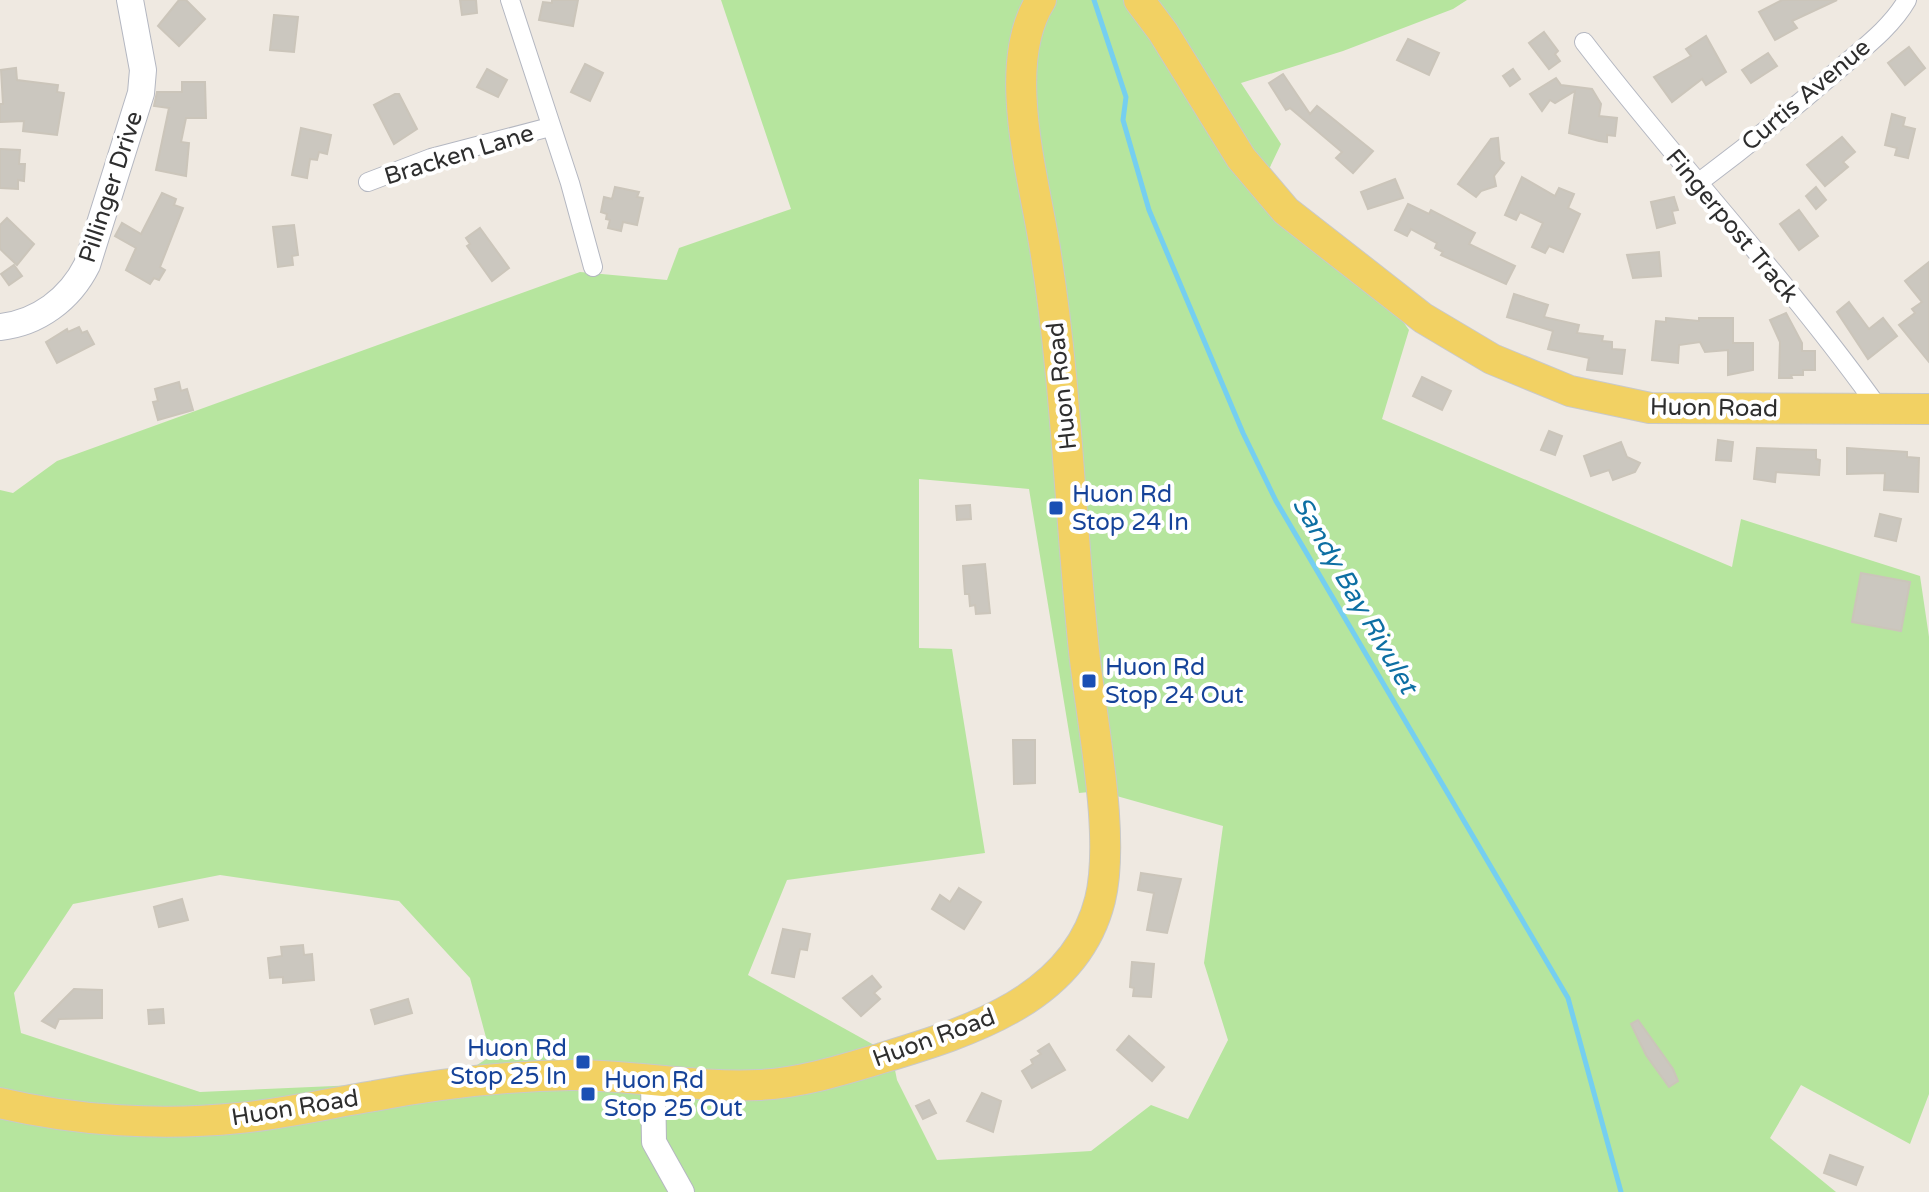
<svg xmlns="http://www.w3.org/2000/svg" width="1929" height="1192" font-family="'Varela Round',sans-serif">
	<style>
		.green { fill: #b6e59e; fill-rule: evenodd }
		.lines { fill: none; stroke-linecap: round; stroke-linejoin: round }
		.stream { stroke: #75cff0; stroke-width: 5 }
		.building { fill: #cbc7bf; stroke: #cbc5ba; stroke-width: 2 }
		.minor-casing { stroke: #b4b7c1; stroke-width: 20 }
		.tertiary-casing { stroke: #b4b7c1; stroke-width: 26 }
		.secondary-casing { stroke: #b4b7c1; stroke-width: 28 }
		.primary-casing { stroke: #c9c9c9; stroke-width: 32 }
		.minor { stroke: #fff; stroke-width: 18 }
		.tertiary { stroke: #fff; stroke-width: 24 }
		.secondary { stroke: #fff; stroke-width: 26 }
		.primary { stroke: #f2d163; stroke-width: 30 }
		.transit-dot { fill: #1a4fb4; stroke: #fff; stroke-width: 3 }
		.labels { text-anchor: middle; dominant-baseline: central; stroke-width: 8; stroke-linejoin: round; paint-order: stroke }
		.street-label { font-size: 24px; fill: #2e2e2e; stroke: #fff }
		.transit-label { font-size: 24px; fill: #164399; stroke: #fff; text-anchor: start }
		.water-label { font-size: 26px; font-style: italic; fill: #0d6fa3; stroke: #fff }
	</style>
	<rect width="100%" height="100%" fill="#efe9e1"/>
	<path class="green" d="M721,0H1467L1453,9L1343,51L1241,83L1281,144L1261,186L1376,284L1409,330L1382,419L1732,567L1741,519L1920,576L1929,637V1094L1910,1144L1801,1085L1770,1138L1836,1192H0V490L13,493L57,461L580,272L667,280L679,248L791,209ZM919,479L1029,489L1079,793L1099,791L1223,826L1204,963L1228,1040L1188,1119L1151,1105L1091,1151L937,1160L897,1080L892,1055L748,975L787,880L985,853L952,649L919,648ZM220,875L399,901L470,978L491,1056L446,1085H357L200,1092L21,1033L14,993L73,904Z"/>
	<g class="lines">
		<path class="stream" d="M1094,0L1126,97L1123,120L1149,210L1243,433L1276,501L1568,998L1621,1192"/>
	</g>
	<g class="building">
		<path d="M179,0H186L205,19L179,46L158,26Z"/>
		<path d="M460,0H476L477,13L462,15Z"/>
		<path d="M552,0H578L573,26L539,20L543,2L552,3Z"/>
		<path d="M1782,0H1837L1792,21L1797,28L1775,40L1759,12Z"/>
		<path d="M274,15L298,17L294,52L270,50Z"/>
		<path d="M1544,32L1558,51L1555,54L1560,61L1549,69L1529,43Z"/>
		<path d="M1706,36L1726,72L1706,85L1702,79L1672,102L1654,77L1691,56L1686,49Z"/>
		<path d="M1408,39L1439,53L1429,75L1397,60Z"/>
		<path d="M1909,47L1925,68L1905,85L1888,63Z"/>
		<path d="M1768,53L1777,66L1751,83L1742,70Z"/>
		<path d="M585,64L603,73L590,101L571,92Z"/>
		<path d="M16,68L17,80L58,85L57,92L64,93L57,135L23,131L24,121L0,122V104H3L1,70Z"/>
		<path d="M487,69L507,80L498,97L477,87Z"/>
		<path d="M1513,69L1520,79L1510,86L1503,76Z"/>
		<path d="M1283,74L1310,114L1317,106L1373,151L1353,173L1336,158L1342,152L1290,108L1286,110L1269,83Z"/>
		<path d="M1556,78L1561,85L1592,89L1601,104L1599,116L1617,118L1615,136L1607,135V142L1599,141L1569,133L1575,91L1555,103L1550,100L1542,111L1530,94Z"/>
		<path d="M182,82H205L206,118H186L181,142L189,143L186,176L156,170L169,108L154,106L157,92H182Z"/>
		<path d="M395,94H399L417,129L394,144L374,105Z"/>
		<path d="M1892,114L1905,118L1903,126L1915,129L1908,158L1895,155L1897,148L1885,145Z"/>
		<path d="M301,128L331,135L327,154L319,152L317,160L310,159L307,178L292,175Z"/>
		<path d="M1842,137L1855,152L1843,162L1848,167L1825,186L1807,165Z"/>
		<path d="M1498,138L1500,160L1504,163L1494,176L1496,186L1481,191L1476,197L1458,184L1491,139Z"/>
		<path d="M0,149L20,150L19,164H25L24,181L18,180V189L0,188Z"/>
		<path d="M1522,177L1555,196L1559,188L1574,194L1568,208L1580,214L1563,252L1549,246L1545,253L1532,247L1543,223L1520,212L1516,220L1505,215Z"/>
		<path d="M1395,179L1403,198L1368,209L1361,192Z"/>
		<path d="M615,187L639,192L637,197L643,198L637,225L623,222L621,231L608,228L610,220L606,219L607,214L601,212L604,197L612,199Z"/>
		<path d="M1816,187L1826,200L1816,209L1806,196Z"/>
		<path d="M162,193L176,199L174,205L183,208L160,267L165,270L159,280L154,278L150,284L126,270L136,248L115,236L122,223L141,234Z"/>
		<path d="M1674,197L1678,210L1672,211L1675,223L1657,228L1651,202Z"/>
		<path d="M1408,204L1429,214L1431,210L1475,233L1469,244L1515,266L1506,284L1441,255L1443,252L1435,248L1437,243L1411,229L1407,236L1395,230Z"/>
		<path d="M1799,210L1818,236L1799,250L1780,224Z"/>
		<path d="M7,218L34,244L17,265L0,249V225Z"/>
		<path d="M294,225L298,255L292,256L293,265L278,267L273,227Z"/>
		<path d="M480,228L509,268L492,281L467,246L470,244L466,238Z"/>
		<path d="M1659,252L1661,276L1633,278L1627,255Z"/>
		<path d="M1929,262V362L1899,325L1915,313L1912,309L1922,302L1905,281Z"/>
		<path d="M14,265L22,276L9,285L1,274Z"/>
		<path d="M1514,294L1548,305L1544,317L1579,325L1577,333L1603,336L1602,341L1612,342V349L1625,350L1622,374L1587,370L1589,358L1548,349L1553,331L1507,317Z"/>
		<path d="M1849,302L1869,329L1883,318L1897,336L1868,359L1837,312Z"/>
		<path d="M1786,313L1802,343V351H1815V370H1803V375H1791L1792,378H1779L1780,342L1770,320Z"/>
		<path d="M1666,318L1699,321V318H1733V343H1753V370L1728,375V350L1705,352L1700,342L1679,345L1678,363L1652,360L1656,321L1666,322Z"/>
		<path d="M79,327L82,333L87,331L94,344L57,363L46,342L67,329L68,332Z"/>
		<path d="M1422,377L1451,391L1442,410L1413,396Z"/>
		<path d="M179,382L181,391L187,389L193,410L158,420L153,402L158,401L155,389Z"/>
		<path d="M1549,431L1562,436L1555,455L1541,450Z"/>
		<path d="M1718,440L1733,442L1731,461L1716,460Z"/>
		<path d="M1621,442L1627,457L1640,463L1635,472L1613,480L1609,470L1591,476L1584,456Z"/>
		<path d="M1757,448L1816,450V459L1820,460L1819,475L1776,472L1775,482L1754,479Z"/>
		<path d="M1847,448L1907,452V457L1919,458L1918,492L1884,490L1885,473L1847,474Z"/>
		<path d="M970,505L971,519L957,520L956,506Z"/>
		<path d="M1880,514L1901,519L1896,541L1875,536Z"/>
		<path d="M985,564L990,613L976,614L975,605L970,606L969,594H965L963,566Z"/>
		<path d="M1861,573L1910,582L1901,631L1852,622Z"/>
		<path d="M1013,740H1035V783L1014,784Z"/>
		<path d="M1141,873L1181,879L1167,933L1147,930L1154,893L1138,890Z"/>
		<path d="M959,888L981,902L964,929L932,909L940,895L950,902Z"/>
		<path d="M182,899L188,920L159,927L154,907Z"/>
		<path d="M783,929L810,934L807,950L800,949L794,977L772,973Z"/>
		<path d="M303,945L304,955L312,954L314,980L283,983V977L270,978L268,958L282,956L281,947Z"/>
		<path d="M1132,962L1154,964L1151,997L1133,996L1134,988L1130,987Z"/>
		<path d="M872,976L881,987L874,993L880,999L861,1016L843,998Z"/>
		<path d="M74,989L102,990V1018L59,1019L55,1028L42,1021Z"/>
		<path d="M408,999L412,1013L375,1024L371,1010Z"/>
		<path d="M163,1009L164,1023L149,1024L148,1010Z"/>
		<path d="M1638,1020L1673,1069L1678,1081L1669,1087L1646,1055L1631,1024Z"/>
		<path d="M1129,1036L1164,1067L1152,1081L1117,1050Z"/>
		<path d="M1049,1044L1065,1070L1032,1088L1022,1071L1033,1064L1031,1060L1041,1054L1038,1051Z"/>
		<path d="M982,1093L1001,1101L993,1132L967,1121Z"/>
		<path d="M929,1100L936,1113L923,1119L916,1106Z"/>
		<path d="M1830,1155L1863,1167L1856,1185L1824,1173Z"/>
	</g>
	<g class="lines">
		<g class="minor-casing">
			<g id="minor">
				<path d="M510,0L570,183L593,267"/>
				<path d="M1584,42C1680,167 1789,282 1880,410"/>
				<path d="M368,182L431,158L550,127"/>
				<path d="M1698,183C1746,147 1792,110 1838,70C1862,49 1891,28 1907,0"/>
			</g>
		</g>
		<g class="tertiary-casing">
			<path id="tertiary" d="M653,1081L654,1142L682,1192"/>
		</g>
		<g class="secondary-casing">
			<path id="secondary" d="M0,327C38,323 70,299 87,265L141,93L143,70L130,0"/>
		</g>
		<g class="primary-casing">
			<g id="primary">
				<path d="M1139,0L1163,32L1241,158L1286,211L1423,318L1492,359L1570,391L1650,408L1929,409"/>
				<path d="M0,1103C77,1121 161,1126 239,1118C284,1114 329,1103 374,1096C438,1084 506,1076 571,1075C634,1075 696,1088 759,1085C801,1083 842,1070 882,1058C968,1032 1075,1000 1100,900C1116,836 1091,719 1084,651C1070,519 1067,387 1046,255C1035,180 999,66 1041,0"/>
			</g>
		</g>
		<use href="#minor" class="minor"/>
		<use href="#tertiary" class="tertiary"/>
		<use href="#secondary" class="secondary"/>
		<use href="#primary" class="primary"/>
	</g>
	<g class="transit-dot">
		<rect x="1048" y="500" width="16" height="16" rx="4"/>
		<rect x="1081" y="673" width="16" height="16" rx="4"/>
		<rect x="575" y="1054" width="16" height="16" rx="4"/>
		<rect x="580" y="1086" width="16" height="16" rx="4"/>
	</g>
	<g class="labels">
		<g class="street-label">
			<text transform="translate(1806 95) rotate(-40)">Curtis Avenue</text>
			<text transform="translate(459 155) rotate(-17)">Bracken Lane</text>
			<text transform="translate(111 187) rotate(-72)">Pillinger Drive</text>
			<text transform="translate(1732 226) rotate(50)">Fingerpost Track</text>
			<text transform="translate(1062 386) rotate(-96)">Huon Road</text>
			<text transform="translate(1714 408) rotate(1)">Huon Road</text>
			<text transform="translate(934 1038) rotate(-20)">Huon Road</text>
			<text transform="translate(295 1108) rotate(-9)">Huon Road</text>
		</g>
		<g class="transit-label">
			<text x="1072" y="494">Huon Rd<tspan x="1072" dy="28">Stop 24 In</tspan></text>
			<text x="1105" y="667">Huon Rd<tspan x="1105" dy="28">Stop 24 Out</tspan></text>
			<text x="567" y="1048" text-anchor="end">Huon Rd<tspan x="567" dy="28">Stop 25 In</tspan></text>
			<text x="604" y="1080">Huon Rd<tspan x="604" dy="28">Stop 25 Out</tspan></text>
		</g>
		<g class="water-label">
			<text transform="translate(1355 595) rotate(60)">Sandy Bay Rivulet</text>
		</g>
	</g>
</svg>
